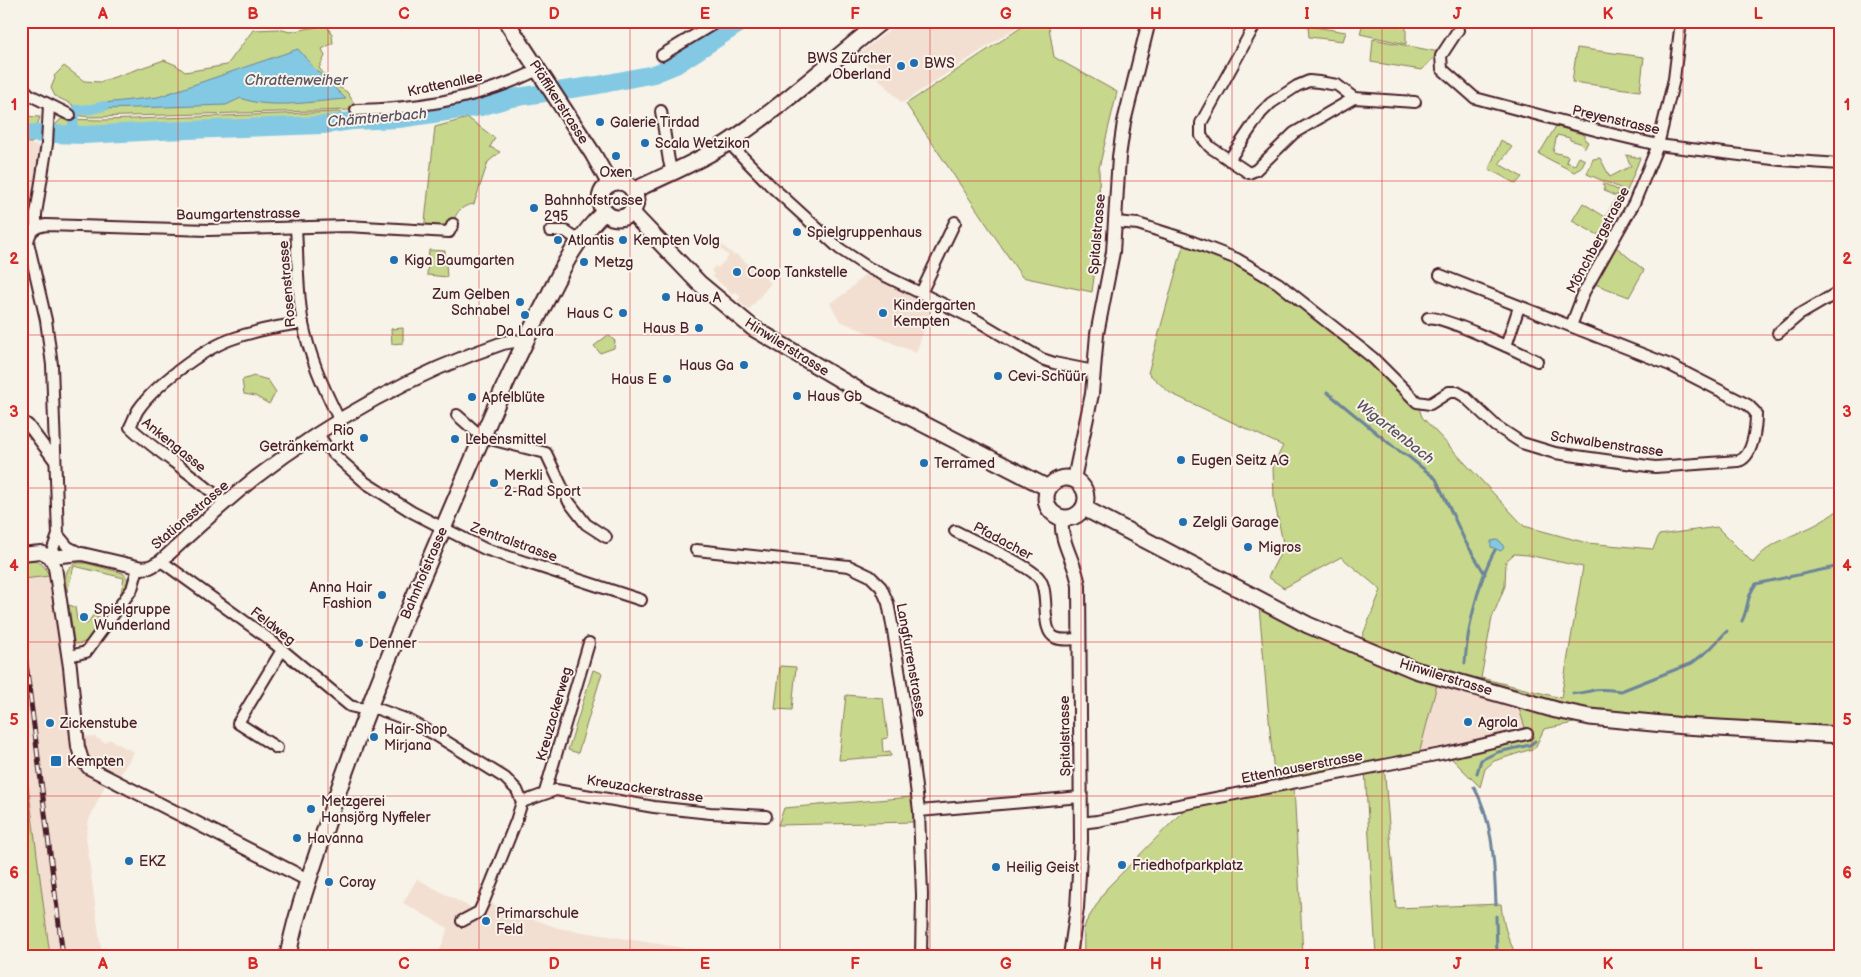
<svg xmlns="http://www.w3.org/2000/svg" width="1861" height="977" font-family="'Balsamiq Sans',sans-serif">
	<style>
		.built { fill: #f2dfd1 }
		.green { fill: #c7d78b; stroke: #887b5b; fill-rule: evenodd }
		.water { fill: #83c9e4; stroke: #6c859a }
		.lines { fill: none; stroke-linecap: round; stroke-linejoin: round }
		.stream { stroke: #6c859a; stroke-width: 3 }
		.canal { stroke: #83c9e4; stroke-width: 10 }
		.river { stroke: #83c9e4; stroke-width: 18 }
		.minor-casing { stroke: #4a1f2b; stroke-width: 14 }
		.tertiary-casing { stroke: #4a1f2b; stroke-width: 16 }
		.secondary-casing { stroke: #4a1f2b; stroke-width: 19 }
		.minor { stroke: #f7f3e8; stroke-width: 10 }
		.tertiary { stroke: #f7f3e8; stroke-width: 12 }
		.secondary { stroke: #f7f3e8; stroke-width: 15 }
		.rail-casing { stroke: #4a1f2b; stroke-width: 5 }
		.rail { stroke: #f7f3e8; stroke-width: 3; stroke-dasharray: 9; stroke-linecap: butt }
		.grid { fill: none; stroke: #d62828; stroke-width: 1; stroke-opacity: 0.55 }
		.poi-dot { fill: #1f6fb2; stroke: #f7f3e8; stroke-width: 2 }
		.labels { text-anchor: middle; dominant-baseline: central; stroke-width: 4; stroke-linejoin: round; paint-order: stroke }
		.poi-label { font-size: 14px; fill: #4a1f2b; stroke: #f7f3e8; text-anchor: start }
		.street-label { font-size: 14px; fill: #4a1f2b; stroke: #f7f3e8 }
		.water-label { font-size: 15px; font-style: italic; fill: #5b5262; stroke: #f7f3e8 }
		.neatline { fill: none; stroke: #d62828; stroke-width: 2 }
		.grid-label { font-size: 16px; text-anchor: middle; font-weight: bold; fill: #d62828 }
	</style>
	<rect width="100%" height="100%" fill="#f7f3e8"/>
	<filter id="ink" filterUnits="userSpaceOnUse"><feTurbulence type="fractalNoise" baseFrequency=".02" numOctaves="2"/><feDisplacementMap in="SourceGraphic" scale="10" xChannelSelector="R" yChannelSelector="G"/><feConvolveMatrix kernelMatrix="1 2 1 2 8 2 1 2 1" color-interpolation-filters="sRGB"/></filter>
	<g filter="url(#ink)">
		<g class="built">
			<path d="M901,21H1026L902,103L873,73L860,53Z"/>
			<path d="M21,143L47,147L28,242L21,245Z"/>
			<path d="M717,241L734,255L736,254L771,283L749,310L737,300L740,298L739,294L736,292L733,294L712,276L714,274L711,271L715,266L718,268L729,256L714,243Z"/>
			<path d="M865,274L933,305L916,353L840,321L830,303L847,292Z"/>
			<path d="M21,555L27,564L39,565L54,578L76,760L83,771L106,783L89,820L86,837L102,956H21Z"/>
			<path d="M1438,677L1516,699L1527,734L1418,758Z"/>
			<path d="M84,736L95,737L105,743L109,739L134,752L120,775L93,760L89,756L84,743Z"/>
			<path d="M417,879L479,912L484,901L558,928L734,956H438L448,928L403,903Z"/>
		</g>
		<g class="green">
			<path d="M1031,21H1048L1054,57L1117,92L1099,168L1100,233L1092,292L1022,277L906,104Z"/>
			<path d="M1363,22L1406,27V44L1360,34Z"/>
			<path d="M326,25L332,34L333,43L322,49L325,56L319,68L331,82L347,92L356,106L351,110L92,117L70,115L73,105L55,96L51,88L55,78L54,76L64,66L84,81L100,82L164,60L176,65L185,72L227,65L253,30L279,29L290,32Z"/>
			<path d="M1308,26L1346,32L1343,41L1309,37Z"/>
			<path d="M1373,39L1439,52L1422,70L1371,62Z"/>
			<path d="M1577,48L1644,57L1640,91L1572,82Z"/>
			<path d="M340,112L352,121C296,129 239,128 183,130C140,131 98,136 56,134V124L61,119L103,120Z"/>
			<path d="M21,116L40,117L32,143H21Z"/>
			<path d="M468,118L495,138L490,147L500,152L488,162L474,204C455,207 456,217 449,232L424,231L435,127Z"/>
			<path d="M1556,126L1585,135V140L1588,142L1585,148L1580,143L1570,140V138L1557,135L1553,152L1568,156L1566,162L1575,165L1579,157L1585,160L1581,168L1574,172L1539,154Z"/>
			<path d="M1501,140L1512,147L1499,164L1522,177L1516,184L1489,169Z"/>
			<path d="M1626,155L1640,158L1627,191L1587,174L1593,159L1600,158L1610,177L1631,166Z"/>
			<path d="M1603,183L1624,193L1612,219L1606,216L1618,194L1615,196L1605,191Z"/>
			<path d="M1583,203L1610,220L1602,237L1572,221Z"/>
			<path d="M1185,239L1278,283L1417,402L1422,417L1524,526L1587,543L1653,549L1659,535L1717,527L1753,563C1769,542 1791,537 1813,526C1822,522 1831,515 1840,509V735L1590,717L1574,723L1544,729L1535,748L1494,761L1485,769L1480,787L1446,753L1527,734L1516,699L1439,677L1418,758L1384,765L1396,908L1501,904C1503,924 1507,938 1517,956H1376L1365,769L1275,786L1259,606L1358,647L1381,590L1341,557L1284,588L1268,577L1281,552L1283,543L1274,499L1273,466L1283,446L1170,393L1148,373ZM1514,554L1528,555L1583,567L1561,698L1481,678L1492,618L1505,586L1506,561Z"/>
			<path d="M1616,247L1644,270L1629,297L1595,284Z"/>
			<path d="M429,250L445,251L447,277L427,275Z"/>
			<path d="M403,328V343L392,344L391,329Z"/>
			<path d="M608,335L615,341L614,348L600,353L594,346Z"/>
			<path d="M254,376L268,380L276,392L269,404L255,396L244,394L242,380Z"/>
			<path d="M23,560C37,559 45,563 49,576L24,579L22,564Z"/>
			<path d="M77,563H86L123,573L128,579L126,588L120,597L124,578L74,566L67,592C65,581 63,567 77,563Z"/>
			<path d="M69,605L75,607L77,620L87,624L94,614L96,617L103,619C96,629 90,644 76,644L74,642Z"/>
			<path d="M780,666L796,667L792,710L775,709Z"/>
			<path d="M593,670L602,673L578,753L568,750Z"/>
			<path d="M846,695L883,698L888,738L882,739L883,752L890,751L891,756L839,760Z"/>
			<path d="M21,730L50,956H21Z"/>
			<path d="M1294,787L1303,956H1083C1085,944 1082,932 1086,922L1107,888L1187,807Z"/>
			<path d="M912,797L914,822L778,825L784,808Z"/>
		</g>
		<g class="water">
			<path d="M298,49L314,68L346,99C315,101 269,110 241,98L226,105L104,109V103L158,97Z"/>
			<path d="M1497,540L1501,542L1504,548L1501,551L1491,547V541Z"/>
		</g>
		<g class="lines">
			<g class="stream">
				<path d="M1327,392L1396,449L1409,457L1436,479L1465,541L1485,574"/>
				<path d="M1742,621C1749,607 1746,596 1756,584L1840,566"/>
				<path d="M1465,663C1467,630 1479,578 1495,550"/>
				<path d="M1573,693C1580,694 1584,692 1590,691C1600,688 1611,690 1621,691L1692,663L1710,649L1727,631"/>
				<path d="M1477,773L1481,760L1498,752L1530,745L1535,741"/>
				<path d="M1474,787C1494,823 1494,864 1496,904"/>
				<path d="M1496,916L1497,956"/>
			</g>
			<g class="canal">
				<path d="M75,113L76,110L92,109L104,106"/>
				<path d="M71,135L74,119"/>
			</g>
			<path class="river" d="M21,133L84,135L161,131L323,125L352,121L399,119L480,107L511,98L598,85L654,74L676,65L739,24L746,21"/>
			<g class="minor-casing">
				<g id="minor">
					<path d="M1257,21L1201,123V136L1210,147L1249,173L1256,170L1294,133L1354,98L1415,102"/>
					<path d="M1458,30L1441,56L1442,69L1475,98L1599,131L1658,145L1781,160L1840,164"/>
					<path d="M662,55L718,21"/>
					<path d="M21,86L30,95L70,115"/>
					<path d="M356,110C418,109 481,98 538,70"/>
					<path d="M661,111L669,161L672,172"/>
					<path d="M728,142L770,185L840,249L869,268L978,321L1042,359L1054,363L1094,371"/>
					<path d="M1229,160L1261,113L1271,103L1297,86L1309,81L1319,82L1337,85L1354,98"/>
					<path d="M1115,222L1138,224L1185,239L1237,259L1278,283L1373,358L1417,402L1430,404L1449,392H1457L1464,396L1496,426L1522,443L1555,453L1655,467L1738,461C1753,458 1756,427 1756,413L1748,405L1670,365L1440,275"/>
					<path d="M36,227V214L47,144L49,105"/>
					<path d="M296,228C298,260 297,293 303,324C310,358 324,390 340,421"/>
					<path d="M550,231H565L578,240"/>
					<path d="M921,293L955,222"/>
					<path d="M1428,318C1440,314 1521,353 1537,361"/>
					<path d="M1571,326L1584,292L1634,203L1658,145L1674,79L1681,21"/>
					<path d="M1778,333L1799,315L1840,291"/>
					<path d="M1506,346L1519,307"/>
					<path d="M457,415L482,437L546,453L569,502L586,524L606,537"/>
					<path d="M21,420L28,425L55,461"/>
					<path d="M318,434L326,446L339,459L366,483L412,512L443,528L485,549L641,600"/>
					<path d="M225,504C196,475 160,455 130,427C133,421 135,415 138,410C155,385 201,351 229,340C253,331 278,326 303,323"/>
					<path d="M955,531C972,540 1029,565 1039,578C1051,593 1039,631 1056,638C1063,641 1072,639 1079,639"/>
					<path d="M58,535L68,547L82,554"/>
					<path d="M696,550L849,566L870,576L881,587L888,603L892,624L910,740L919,811L922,895L921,956"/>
					<path d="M50,557L58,535L52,365L46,320L28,242C30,231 34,227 46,225L209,230L347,226L449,232L453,224"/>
					<path d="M161,561L269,639L350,706L358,708L378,709L408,720L434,734L505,778L517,790L522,802L516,821L484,901L479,912L462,921"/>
					<path d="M69,656L86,652L132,589L138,568"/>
					<path d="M277,748L238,723L282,650"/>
					<path d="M545,792L589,643"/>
					<path d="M522,802L556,790L654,807L710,813L766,816"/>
					<path d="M919,811L1081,797"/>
					<path d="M1081,823L1097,821L1446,753L1527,734"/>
				</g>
			</g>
			<g class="tertiary-casing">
				<g id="tertiary">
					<path d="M1074,479L1092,394L1097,334L1113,252L1119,157L1124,122L1149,21"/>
					<path d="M1062,518C1059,542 1076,562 1079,586L1081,840L1077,908L1070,956"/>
					<path d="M21,554L41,552L50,557L82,554L142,568L150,567L161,561C192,533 222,504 255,478C329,421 414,373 503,343L514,341L524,343"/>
					<path d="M50,557L55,567L70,667L78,747L82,760L89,768L308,880"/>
				</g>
			</g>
			<g class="secondary-casing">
				<g id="secondary">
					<path d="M506,21L593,154L610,184"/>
					<circle cx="618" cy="200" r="18"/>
					<path d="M633,191C665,175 699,162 729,142C783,106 831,61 882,21"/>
					<path d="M631,212L699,283L753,328L863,393L1048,488"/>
					<circle cx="1066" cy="498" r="20"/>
					<path d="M1084,508L1308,625L1415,670L1556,710L1590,717L1684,726L1840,735"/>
					<path d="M288,956C295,917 309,879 321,842C360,721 410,605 460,489C487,426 513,363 545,303C563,267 575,240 605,211"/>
				</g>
			</g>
			<use href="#minor" class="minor"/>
			<use href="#tertiary" class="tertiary"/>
			<use href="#secondary" class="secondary"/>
			<g class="rail-casing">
				<path id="rail" d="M21,623L63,956"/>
			</g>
			<use href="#rail" class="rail"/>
		</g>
	</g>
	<path class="grid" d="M178,21V956M328,21V956M479,21V956M630,21V956M780,21V956M930,21V956M1081,21V956M1232,21V956M1382,21V956M1532,21V956M1683,21V956M21,181H1840M21,335H1840M21,488H1840M21,642H1840M21,796H1840"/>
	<g class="poi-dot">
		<circle cx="914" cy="63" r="5"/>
		<circle cx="901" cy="66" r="5"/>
		<circle cx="600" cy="122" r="5"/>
		<circle cx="645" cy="143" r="5"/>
		<circle cx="616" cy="156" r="5"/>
		<circle cx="534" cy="208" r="5"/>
		<circle cx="797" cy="232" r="5"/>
		<circle cx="558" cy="240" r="5"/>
		<circle cx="623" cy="240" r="5"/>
		<circle cx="394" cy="260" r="5"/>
		<circle cx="584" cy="262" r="5"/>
		<circle cx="737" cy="272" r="5"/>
		<circle cx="666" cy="297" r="5"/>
		<circle cx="520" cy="302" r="5"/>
		<circle cx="623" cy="313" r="5"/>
		<circle cx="883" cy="313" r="5"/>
		<circle cx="525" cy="315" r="5"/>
		<circle cx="699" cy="328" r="5"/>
		<circle cx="744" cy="365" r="5"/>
		<circle cx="998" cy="376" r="5"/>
		<circle cx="667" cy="379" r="5"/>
		<circle cx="797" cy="396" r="5"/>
		<circle cx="472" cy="397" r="5"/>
		<circle cx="364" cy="438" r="5"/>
		<circle cx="455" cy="439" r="5"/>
		<circle cx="1181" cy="460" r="5"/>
		<circle cx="924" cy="463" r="5"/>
		<circle cx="494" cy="483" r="5"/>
		<circle cx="1183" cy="522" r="5"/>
		<circle cx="1248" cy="547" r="5"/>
		<circle cx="382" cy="595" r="5"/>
		<circle cx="84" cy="617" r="5"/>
		<circle cx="359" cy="643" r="5"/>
		<circle cx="1468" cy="722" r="5"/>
		<circle cx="50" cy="723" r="5"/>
		<circle cx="374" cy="737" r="5"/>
		<rect x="50" y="755" width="12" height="12" rx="2.5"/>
		<circle cx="311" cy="809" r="5"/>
		<circle cx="297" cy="838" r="5"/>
		<circle cx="129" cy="861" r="5"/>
		<circle cx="1122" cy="865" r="5"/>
		<circle cx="996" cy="867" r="5"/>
		<circle cx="329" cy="882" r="5"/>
		<circle cx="486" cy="921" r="5"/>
	</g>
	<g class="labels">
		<g class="poi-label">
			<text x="891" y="58" text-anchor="end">BWS Zürcher<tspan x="891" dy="16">Oberland</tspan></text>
			<text x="924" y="63">BWS</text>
			<text x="610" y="122">Galerie Tirdad</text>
			<text x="655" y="143">Scala Wetzikon</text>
			<text x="616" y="172" text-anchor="middle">Oxen</text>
			<text x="544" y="200">Bahnhofstrasse<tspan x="544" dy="16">295</tspan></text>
			<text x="807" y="232">Spielgruppenhaus</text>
			<text x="568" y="240">Atlantis</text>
			<text x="633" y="240">Kempten Volg</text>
			<text x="404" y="260">Kiga Baumgarten</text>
			<text x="594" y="262">Metzg</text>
			<text x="747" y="272">Coop Tankstelle</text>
			<text x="510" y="294" text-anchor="end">Zum Gelben<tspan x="510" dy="16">Schnabel</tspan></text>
			<text x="676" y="297">Haus A</text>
			<text x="893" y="305">Kindergarten<tspan x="893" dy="16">Kempten</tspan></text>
			<text x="613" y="313" text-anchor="end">Haus C</text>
			<text x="689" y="328" text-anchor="end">Haus B</text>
			<text x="525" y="331" text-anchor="middle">Da Laura</text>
			<text x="734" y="365" text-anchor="end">Haus Ga</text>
			<text x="1008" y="376">Cevi-Schüür</text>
			<text x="657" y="379" text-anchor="end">Haus E</text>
			<text x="807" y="396">Haus Gb</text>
			<text x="482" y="397">Apfelblüte</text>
			<text x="354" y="430" text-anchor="end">Rio<tspan x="354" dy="16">Getränkemarkt</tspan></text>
			<text x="465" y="439">Lebensmittel</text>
			<text x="1191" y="460">Eugen Seitz AG</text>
			<text x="934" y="463">Terramed</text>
			<text x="504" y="475">Merkli<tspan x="504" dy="16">2-Rad Sport</tspan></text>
			<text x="1193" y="522">Zelgli Garage</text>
			<text x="1258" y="547">Migros</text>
			<text x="372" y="587" text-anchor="end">Anna Hair<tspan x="372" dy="16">Fashion</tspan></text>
			<text x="94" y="609">Spielgruppe<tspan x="94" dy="16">Wunderland</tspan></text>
			<text x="369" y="643">Denner</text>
			<text x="1478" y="722">Agrola</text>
			<text x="60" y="723">Zickenstube</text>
			<text x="384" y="729">Hair-Shop<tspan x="384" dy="16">Mirjana</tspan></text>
			<text x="67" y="761">Kempten</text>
			<text x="321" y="801">Metzgerei<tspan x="321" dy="16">Hansjörg Nyffeler</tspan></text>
			<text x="307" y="838">Havanna</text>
			<text x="139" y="861">EKZ</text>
			<text x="1132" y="865">Friedhofparkplatz</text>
			<text x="1006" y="867">Heilig Geist</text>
			<text x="339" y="882">Coray</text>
			<text x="496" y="913">Primarschule<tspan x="496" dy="16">Feld</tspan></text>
		</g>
		<g class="street-label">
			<text transform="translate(445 84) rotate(-12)">Krattenallee</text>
			<text transform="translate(559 102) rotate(57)">Pfäffikerstrasse</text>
			<text transform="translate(1616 120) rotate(13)">Preyenstrasse</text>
			<text transform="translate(238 214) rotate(-1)">Baumgartenstrasse</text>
			<text transform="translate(1097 234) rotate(-85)">Spitalstrasse</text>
			<text transform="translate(1598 240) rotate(-62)">Mönchbergstrasse</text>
			<text transform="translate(287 284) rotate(-95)">Rosenstrasse</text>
			<text transform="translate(787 347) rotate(32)">Hinwilerstrasse</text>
			<text transform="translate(1607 444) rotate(8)">Schwalbenstrasse</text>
			<text transform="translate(174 445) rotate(39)">Ankengasse</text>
			<text transform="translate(190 515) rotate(-41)">Stationsstrasse</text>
			<text transform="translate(1003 541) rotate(28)">Pfadacher</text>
			<text transform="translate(514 542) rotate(20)">Zentralstrasse</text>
			<text transform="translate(424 573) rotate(-67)">Bahnhofstrasse</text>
			<text transform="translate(273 626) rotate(38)">Feldweg</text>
			<text transform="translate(911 660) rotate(80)">Langfurrenstrasse</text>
			<text transform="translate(1446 677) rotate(17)">Hinwilerstrasse</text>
			<text transform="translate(554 714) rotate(-74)">Kreuzackerweg</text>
			<text transform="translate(1065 736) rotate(-91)">Spitalstrasse</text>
			<text transform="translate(1302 767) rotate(-11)">Ettenhauserstrasse</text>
			<text transform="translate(645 789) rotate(9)">Kreuzackerstrasse</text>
		</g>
		<g class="water-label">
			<text x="296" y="80">Chrattenweiher</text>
			<text transform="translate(377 118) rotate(-5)">Chämtnerbach</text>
			<text transform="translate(1395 432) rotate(38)">Wigartenbach</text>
		</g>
	</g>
	<rect width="1861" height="977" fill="none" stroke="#f7f3e8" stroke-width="55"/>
	<rect x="28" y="28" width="1806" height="922" class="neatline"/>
	<g class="grid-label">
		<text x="103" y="19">A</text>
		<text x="253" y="19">B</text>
		<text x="404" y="19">C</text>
		<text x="554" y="19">D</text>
		<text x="705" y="19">E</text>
		<text x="855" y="19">F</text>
		<text x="1006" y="19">G</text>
		<text x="1156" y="19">H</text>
		<text x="1307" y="19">I</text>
		<text x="1457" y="19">J</text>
		<text x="1608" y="19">K</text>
		<text x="1758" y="19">L</text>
		<text x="14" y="110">1</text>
		<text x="1847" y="110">1</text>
		<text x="14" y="264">2</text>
		<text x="1847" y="264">2</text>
		<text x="14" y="417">3</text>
		<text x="1847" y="417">3</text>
		<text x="14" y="571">4</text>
		<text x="1847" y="571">4</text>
		<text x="14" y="725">5</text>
		<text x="1847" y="725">5</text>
		<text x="14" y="878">6</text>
		<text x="1847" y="878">6</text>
		<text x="103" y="969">A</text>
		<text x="253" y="969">B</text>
		<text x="404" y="969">C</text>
		<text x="554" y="969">D</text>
		<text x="705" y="969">E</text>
		<text x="855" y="969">F</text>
		<text x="1006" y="969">G</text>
		<text x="1156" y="969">H</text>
		<text x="1307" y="969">I</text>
		<text x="1457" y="969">J</text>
		<text x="1608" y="969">K</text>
		<text x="1758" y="969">L</text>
	</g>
</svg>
